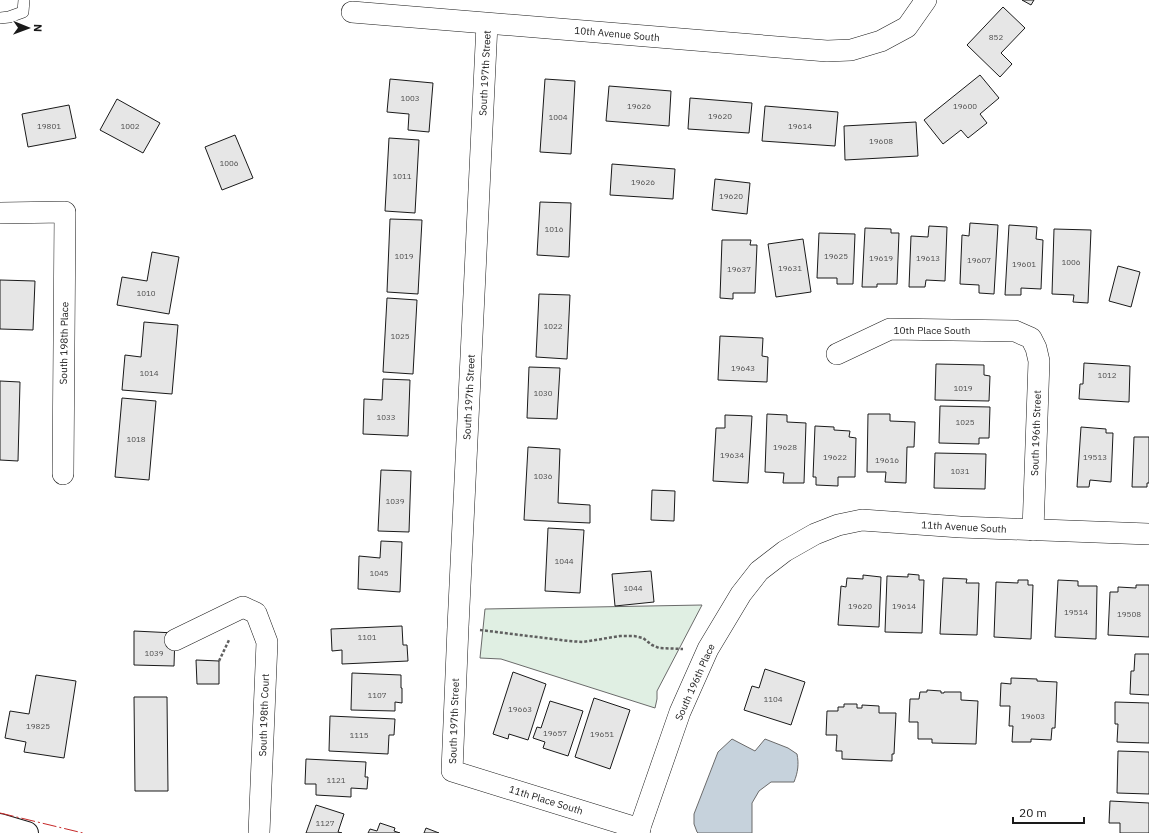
<svg xmlns="http://www.w3.org/2000/svg" width="1149" height="833" font-family="'IBM Plex Sans',sans-serif">
	<style>
		.green { fill: #e0efe3; stroke: #6a6a6a }
		.water { fill: #c6d2dc; stroke: #6a6a6a }
		.building { fill: #e6e6e6; stroke: #1a1a1a }
		.lines { fill: none; stroke-linecap: round; stroke-linejoin: round }
		.service-casing { stroke: #1a1a1a; stroke-width: 12 }
		.minor-casing { stroke: #1a1a1a; stroke-width: 22 }
		.secondary-casing { stroke: #1a1a1a; stroke-width: 24 }
		.path { stroke: #5f5f5f; stroke-width: 2.5; stroke-dasharray: 3 2; stroke-linecap: butt }
		.service { stroke: #fff; stroke-width: 11 }
		.minor { stroke: #fff; stroke-width: 21 }
		.secondary { stroke: #fff; stroke-width: 22 }
		.power { stroke: #c62828; stroke-width: 1; stroke-dasharray: 14 3 2 3; stroke-linecap: butt }
		.labels { text-anchor: middle; dominant-baseline: central; stroke-width: 3; stroke-linejoin: round; paint-order: stroke }
		.number-label { font-size: 8px; fill: #4d4d4d }
		.street-label { font-size: 10px; fill: #1a1a1a; stroke: #fff }
	</style>
	<rect width="100%" height="100%" fill="#fff"/>
	<path class="green" d="M702,605L657,691V699L655,708L501,659L480,658L485,609Z"/>
	<path class="water" d="M732,739L755,751L765,739L788,748L797,754C799,764 798,772 794,782H771L759,791L752,803V833H698L697,832L694,824V814L718,752Z"/>
	<g class="building">
		<path d="M1022,0H1034L1031,5Z"/>
		<path d="M1003,7L1025,28L1001,53L1012,64L1000,77L967,45Z"/>
		<path d="M980,75L999,98L980,114L987,123L968,138L961,130L943,144L924,120Z"/>
		<path d="M390,79L433,83L429,132L408,130L409,114L387,112Z"/>
		<path d="M545,79L575,81L571,154L540,152Z"/>
		<path d="M609,86L671,91L669,126L606,121Z"/>
		<path d="M690,98L752,103L749,133L688,129Z"/>
		<path d="M117,99L160,123L143,153L100,130Z"/>
		<path d="M69,105L76,138L28,147L22,114Z"/>
		<path d="M765,106L838,112L835,146L762,141Z"/>
		<path d="M916,122L918,156L845,160L844,126Z"/>
		<path d="M235,135L253,178L222,190L205,147Z"/>
		<path d="M389,138L419,140L415,213L385,211Z"/>
		<path d="M612,164L675,169L673,199L610,195Z"/>
		<path d="M715,179L750,183L747,214L712,210Z"/>
		<path d="M540,202L571,203L569,257L537,255Z"/>
		<path d="M390,219L422,220L418,294L387,292Z"/>
		<path d="M970,223L998,225L994,294L979,293V285L960,284L962,235L969,236Z"/>
		<path d="M1009,225L1037,227L1036,239L1043,240L1041,289L1021,288V295H1005Z"/>
		<path d="M929,226L947,227L945,281L926,280L925,287H909L911,236L928,237Z"/>
		<path d="M865,228L891,229V233H899L897,284H877V287H862Z"/>
		<path d="M1054,229L1091,230L1088,303L1073,302L1074,295L1052,294Z"/>
		<path d="M819,233L855,234L853,284H837V278H817Z"/>
		<path d="M803,239L811,292L776,297L768,244Z"/>
		<path d="M722,240H751L750,245H757L755,293H733V299L720,298Z"/>
		<path d="M152,252L179,257L169,314L117,305L122,277L147,281Z"/>
		<path d="M1118,266L1140,272L1131,307L1109,301Z"/>
		<path d="M0,280L35,281L33,330L0,329Z"/>
		<path d="M539,294L570,295L567,359L536,357Z"/>
		<path d="M387,298L417,300L413,374L383,372Z"/>
		<path d="M144,322L178,325L172,394L122,390L125,355L141,357Z"/>
		<path d="M720,336L763,338L762,356L768,357L767,382L718,380Z"/>
		<path d="M1084,363L1130,366L1129,402L1079,399L1080,384H1083Z"/>
		<path d="M936,364L984,365V375L990,376L989,401L935,400Z"/>
		<path d="M529,367L560,368L557,419L527,418Z"/>
		<path d="M383,379L410,380L408,436L363,434L364,399L382,400Z"/>
		<path d="M0,381L20,382L18,461L0,460Z"/>
		<path d="M122,398L156,401L149,480L115,477Z"/>
		<path d="M940,406L990,407L989,438H979V444L939,443Z"/>
		<path d="M767,414L787,415V422L806,423L804,483H783L784,473L765,472Z"/>
		<path d="M868,414H890V421L915,422L914,447H907L906,483L885,482L886,472H867Z"/>
		<path d="M725,415L752,416L748,483L713,481L716,428H725Z"/>
		<path d="M815,426L834,427V430L850,431L849,437L856,438L855,477H838V486L816,485V477H813Z"/>
		<path d="M1081,427L1106,429V433H1113L1111,482L1090,480L1089,487H1077Z"/>
		<path d="M1134,437H1149V483H1147V487H1132Z"/>
		<path d="M528,447L560,449L558,503L590,505V523L524,520Z"/>
		<path d="M935,453L986,454L985,489L934,488Z"/>
		<path d="M381,470L411,471L409,532L378,531Z"/>
		<path d="M652,490L675,491L674,521L651,520Z"/>
		<path d="M548,528L584,530L580,593L545,591Z"/>
		<path d="M381,541L402,542L400,592L358,589L359,556L380,558Z"/>
		<path d="M651,571L654,602L615,606L612,574Z"/>
		<path d="M908,574L919,575V580H924L922,633L885,632L887,576L908,577Z"/>
		<path d="M863,575L881,577L879,627L838,625L841,586L846,587L847,578L863,579Z"/>
		<path d="M943,578L967,579L966,583H979L977,635L940,634Z"/>
		<path d="M1018,580H1028V585H1033L1031,639L994,637L996,582L1018,583Z"/>
		<path d="M1058,580L1078,581V586H1097L1096,639L1055,637Z"/>
		<path d="M1136,585H1149V637L1108,635L1110,592H1118V587L1136,588Z"/>
		<path d="M402,626L403,645H407L408,661L342,664V650L332,651L331,629Z"/>
		<path d="M134,631L175,633L174,666L134,665Z"/>
		<path d="M1135,654H1149V695L1130,694L1131,671H1134Z"/>
		<path d="M196,660L219,661V684H197Z"/>
		<path d="M765,669L805,682L791,725L744,710L752,686L759,688Z"/>
		<path d="M513,672L546,684L528,740L509,734L508,739L493,734Z"/>
		<path d="M352,673L401,675V688H402V703L395,702V711L351,710Z"/>
		<path d="M36,675L76,681L64,758L24,752L26,742L5,738L10,711L29,714Z"/>
		<path d="M1011,678L1037,679V681L1057,682L1055,728H1052L1051,740L1031,739V742H1012L1013,726H1009L1010,706H1000L1001,683L1011,684Z"/>
		<path d="M927,690L941,691V693H944V692H961V700L978,701L976,744L932,743V739H918V722H909L910,699H919L920,692H927Z"/>
		<path d="M134,697H167L168,791H135Z"/>
		<path d="M594,698L630,710L610,769L575,757Z"/>
		<path d="M550,701L583,711L568,756L543,748L545,742L533,738L537,727L541,728Z"/>
		<path d="M1115,702L1149,703V743L1117,742L1118,724H1115Z"/>
		<path d="M844,704H857V708H862V705L879,706V713H896L894,754H892V761L842,759V751H836L837,735H826L827,711H838V707H844Z"/>
		<path d="M330,716L395,719L394,735H389L388,754L329,751Z"/>
		<path d="M1118,751L1149,752V794L1117,793Z"/>
		<path d="M306,759L366,762L365,777H368L367,789L351,788V797L316,795V784H305Z"/>
		<path d="M1110,801L1149,803V833H1120V823H1109Z"/>
		<path d="M316,805L344,814L338,832L342,833H306Z"/>
		<path d="M380,823L395,828L394,831L400,833H368L370,829L377,831Z"/>
		<path d="M426,828L439,833H424Z"/>
	</g>
	<g class="lines">
		<g class="service-casing">
			<path id="service" d="M0,18L9,17L23,12L24,0"/>
		</g>
		<g class="minor-casing">
			<g id="minor">
				<path d="M352,12L827,51L851,50L881,41L907,27L926,0"/>
				<path d="M487,24L458,627L452,771L640,829"/>
				<path d="M0,213L65,212L63,474"/>
				<path d="M837,354L890,329L1015,331L1031,338L1036,348L1039,361L1033,530"/>
				<path d="M175,640L243,607L256,613L267,642L259,833"/>
				<path d="M638,833L680,712L708,649L741,594L759,571L785,551L815,534L838,525L862,520L960,527L1149,534"/>
			</g>
		</g>
		<g class="secondary-casing">
			<path id="secondary" d="M0,825L27,833"/>
		</g>
		<g class="path">
			<path d="M480,630L569,641L583,642L620,636H634L643,638L652,645L659,648L683,649"/>
			<path d="M219,661L229,640"/>
		</g>
		<use href="#service" class="service"/>
		<use href="#minor" class="minor"/>
		<use href="#secondary" class="secondary"/>
		<path class="power" d="M0,813L83,833"/>
	</g>
	<g class="labels">
		<g class="number-label">
			<text x="996" y="37">852</text>
			<text x="410" y="98">1003</text>
			<text x="639" y="106">19626</text>
			<text x="965" y="106">19600</text>
			<text x="720" y="116">19620</text>
			<text x="558" y="117">1004</text>
			<text x="49" y="126">19801</text>
			<text x="130" y="126">1002</text>
			<text x="800" y="126">19614</text>
			<text x="881" y="141">19608</text>
			<text x="229" y="163">1006</text>
			<text x="402" y="176">1011</text>
			<text x="643" y="182">19626</text>
			<text x="731" y="196">19620</text>
			<text x="554" y="229">1016</text>
			<text x="404" y="256">1019</text>
			<text x="836" y="256">19625</text>
			<text x="881" y="258">19619</text>
			<text x="928" y="258">19613</text>
			<text x="979" y="260">19607</text>
			<text x="1071" y="262">1006</text>
			<text x="1024" y="264">19601</text>
			<text x="790" y="268">19631</text>
			<text x="739" y="269">19637</text>
			<text x="146" y="293">1010</text>
			<text x="553" y="326">1022</text>
			<text x="400" y="336">1025</text>
			<text x="743" y="368">19643</text>
			<text x="149" y="373">1014</text>
			<text x="1107" y="375">1012</text>
			<text x="963" y="388">1019</text>
			<text x="543" y="393">1030</text>
			<text x="386" y="417">1033</text>
			<text x="965" y="422">1025</text>
			<text x="136" y="439">1018</text>
			<text x="785" y="447">19628</text>
			<text x="732" y="455">19634</text>
			<text x="835" y="457">19622</text>
			<text x="1095" y="457">19513</text>
			<text x="887" y="460">19616</text>
			<text x="960" y="471">1031</text>
			<text x="543" y="476">1036</text>
			<text x="395" y="501">1039</text>
			<text x="564" y="561">1044</text>
			<text x="379" y="573">1045</text>
			<text x="633" y="588">1044</text>
			<text x="860" y="606">19620</text>
			<text x="904" y="606">19614</text>
			<text x="1076" y="612">19514</text>
			<text x="1129" y="614">19508</text>
			<text x="367" y="637">1101</text>
			<text x="154" y="653">1039</text>
			<text x="377" y="695">1107</text>
			<text x="773" y="699">1104</text>
			<text x="520" y="709">19663</text>
			<text x="1033" y="716">19603</text>
			<text x="38" y="726">19825</text>
			<text x="555" y="733">19657</text>
			<text x="602" y="734">19651</text>
			<text x="359" y="735">1115</text>
			<text x="336" y="780">1121</text>
			<text x="325" y="823">1127</text>
		</g>
		<g class="street-label">
			<text transform="translate(617 34) rotate(5)">10th Avenue South</text>
			<text transform="translate(485 73) rotate(-87)">South 197th Street</text>
			<text x="932" y="330">10th Place South</text>
			<text transform="translate(64 343) rotate(-89)">South 198th Place</text>
			<text transform="translate(469 397) rotate(-87)">South 197th Street</text>
			<text transform="translate(1036 433) rotate(-88)">South 196th Street</text>
			<text transform="translate(964 527) rotate(3)">11th Avenue South</text>
			<text transform="translate(695 682) rotate(-66)">South 196th Place</text>
			<text transform="translate(264 715) rotate(-88)">South 198th Court</text>
			<text transform="translate(454 721) rotate(-88)">South 197th Street</text>
			<text transform="translate(546 800) rotate(17)">11th Place South</text>
		</g>
	</g>
	<g transform="translate(28 28) rotate(91)" stroke="#ffffff" stroke-width="3" paint-order="stroke">
	<path d="M0-3L7 15L0 10L-7 15Z" fill="#1a1a1a"/>
	<text y="-6" font-size="11" font-weight="bold" text-anchor="middle" fill="#1a1a1a">N</text>
	</g>
	<path d="M1013 817v6h71v-6" fill="none" stroke="#1a1a1a" stroke-width="2"/>
	<text x="1019" y="817" font-size="12" fill="#1a1a1a" stroke="#ffffff" stroke-width="3" paint-order="stroke">20 m</text>
</svg>
